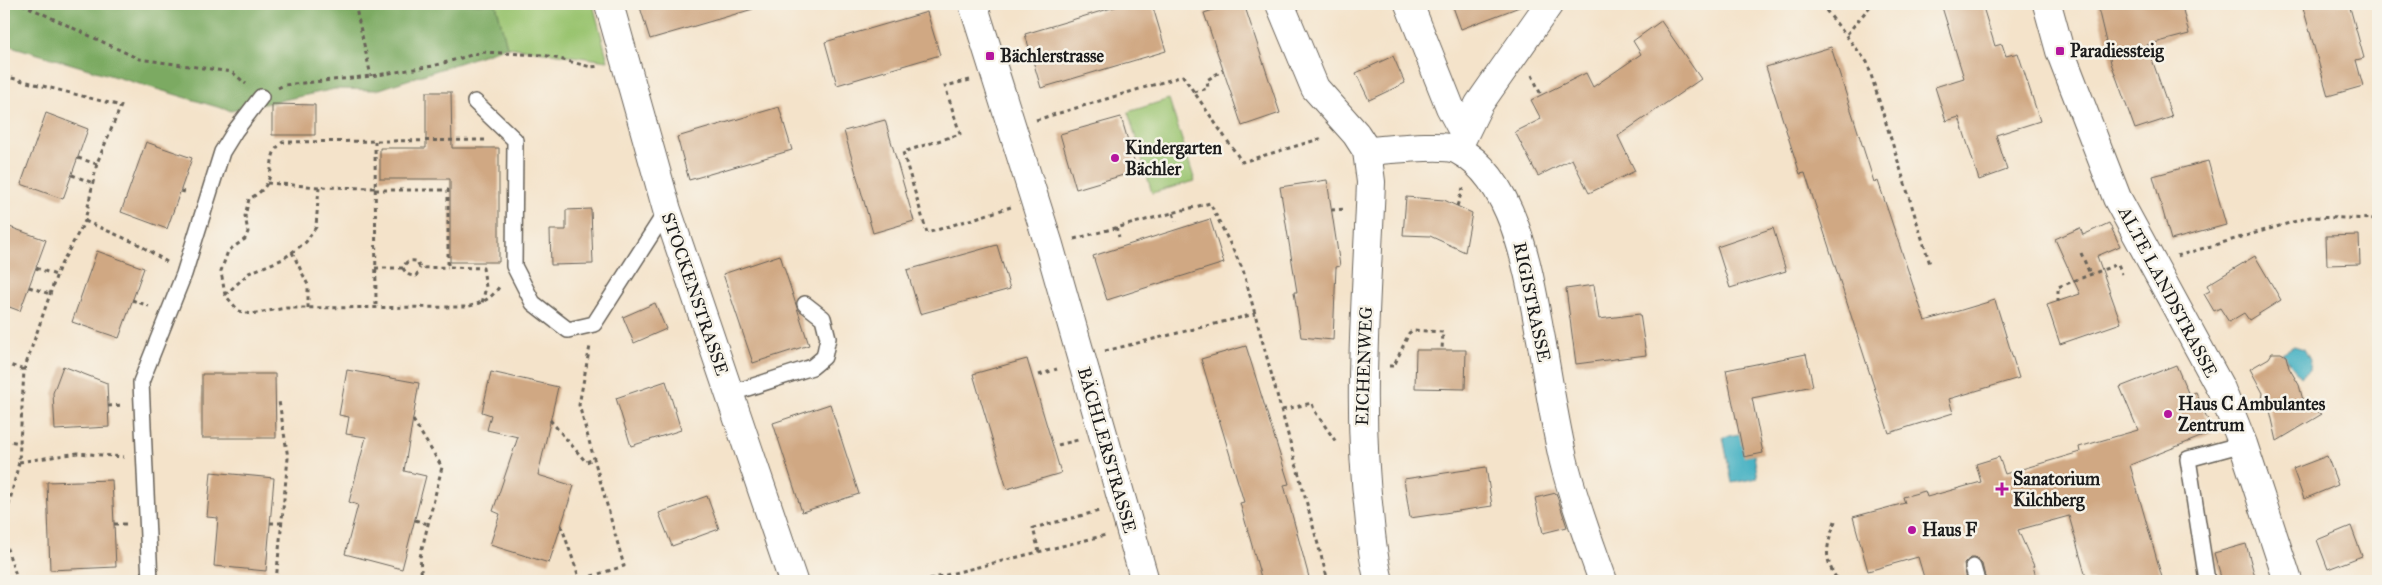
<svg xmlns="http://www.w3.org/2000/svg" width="2382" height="585" font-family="'IM FELL Great Primer',serif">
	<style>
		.green { fill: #9ac470; stroke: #5b7046 }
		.forest { fill: #7baa62; stroke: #4c633f }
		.water { fill: #45b1c3; stroke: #306670 }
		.building { fill: #d0a883 }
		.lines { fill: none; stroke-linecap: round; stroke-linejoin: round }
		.service-casing { stroke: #686259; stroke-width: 18 }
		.minor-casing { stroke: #686259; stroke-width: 30 }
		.tertiary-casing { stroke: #686259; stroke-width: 30 }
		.path { stroke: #686259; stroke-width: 3; stroke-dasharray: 4 4; stroke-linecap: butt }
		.service { stroke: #fff; stroke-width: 15 }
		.minor { stroke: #fff; stroke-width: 28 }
		.tertiary { stroke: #fff; stroke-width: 28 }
		.poi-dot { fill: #b5179e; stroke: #f7f3e8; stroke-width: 2 }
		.labels { text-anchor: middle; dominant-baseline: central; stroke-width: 5; stroke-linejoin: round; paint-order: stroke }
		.poi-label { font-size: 18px; font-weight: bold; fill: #1c1c1c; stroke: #f7f3e8; text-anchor: start }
		.street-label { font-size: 18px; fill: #1c1c1c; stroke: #f7f3e8 }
	</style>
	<rect width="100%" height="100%" fill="#f7f3e8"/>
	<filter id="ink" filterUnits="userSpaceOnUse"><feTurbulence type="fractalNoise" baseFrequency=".02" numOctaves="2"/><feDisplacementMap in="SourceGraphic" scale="10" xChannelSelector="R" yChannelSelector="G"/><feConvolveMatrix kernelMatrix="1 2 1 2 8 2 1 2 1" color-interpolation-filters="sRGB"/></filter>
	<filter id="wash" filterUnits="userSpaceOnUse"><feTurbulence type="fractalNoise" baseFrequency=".0096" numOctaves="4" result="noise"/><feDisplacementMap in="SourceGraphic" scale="20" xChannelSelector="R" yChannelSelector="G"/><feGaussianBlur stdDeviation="1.12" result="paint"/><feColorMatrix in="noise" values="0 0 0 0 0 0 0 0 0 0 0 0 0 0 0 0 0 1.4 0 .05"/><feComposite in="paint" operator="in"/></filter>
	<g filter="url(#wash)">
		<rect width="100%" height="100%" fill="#f4e3ca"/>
		<g class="green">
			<path d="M496,4H593L608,61L507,47Z"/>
			<path d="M1169,99L1195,181L1152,193L1128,112Z"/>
		</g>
		<path class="forest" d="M4,4H496L507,47L377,90L335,89L231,111L4,44Z"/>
		<g class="water">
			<path d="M2294,346L2304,349L2310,360L2309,370L2301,377L2282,353Z"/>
			<path d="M1750,432L1758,478L1732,483L1723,437Z"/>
		</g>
		<g id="blocks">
			<g class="building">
				<path d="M639,4H752L753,9L650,39Z"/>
				<path d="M1125,4H1152L1166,51L1041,88L1025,34Z"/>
				<path d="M1231,4H1244L1280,113L1242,126L1204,13Z"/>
				<path d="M1452,4H1522V6L1461,29Z"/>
				<path d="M1953,4H1982L1995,46L2002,44L2006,56L2018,53L2040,121L1996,135L2007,170L1979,180L1959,117L1946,121L1935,87L1964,78L1942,7Z"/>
				<path d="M2097,4H2172L2173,8L2182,6L2189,34L2147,45L2172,117L2135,129L2111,63Z"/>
				<path d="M2302,4H2349L2364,58L2356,60L2363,86L2328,96Z"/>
				<path d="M927,12L940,55L837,85L825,42Z"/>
				<path d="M1661,21L1701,79L1618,136L1635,171L1589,193L1572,159L1538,176L1515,132L1541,119L1531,100L1586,73L1593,87L1641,54L1633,41Z"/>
				<path d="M1831,47L1874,182L1878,181L1925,321L1995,300L2019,378L1949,399L1953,413L1889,433L1805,173L1800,174L1766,67Z"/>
				<path d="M1393,56L1405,83L1369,100L1356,73Z"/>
				<path d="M426,92H451L452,148H499V262H450V179H380V148H426Z"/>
				<path d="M272,104L315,105V135H272Z"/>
				<path d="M779,107L792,150L689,180L677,137Z"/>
				<path d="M46,113L88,129L63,199L21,184Z"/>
				<path d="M1121,117L1137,171L1076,189L1060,134Z"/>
				<path d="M885,120L914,221L873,233L844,131Z"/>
				<path d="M146,142L192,158L167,229L121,212Z"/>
				<path d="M2208,161L2226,225L2171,240L2153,176Z"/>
				<path d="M1327,180L1340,266L1336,267L1333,340L1301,337L1294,292H1297L1280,187Z"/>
				<path d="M1406,197L1444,200L1472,213L1465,252L1430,236L1403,235Z"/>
				<path d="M591,209L593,264L551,265L550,230H566V210Z"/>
				<path d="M1210,219L1224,263L1107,300L1093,256Z"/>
				<path d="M2109,223L2120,246L2097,256L2121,323L2060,344L2047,305L2080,294L2055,239L2080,228L2083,235Z"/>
				<path d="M4,225L46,240L20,311L4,305Z"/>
				<path d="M1773,228L1786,271L1730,288L1717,247Z"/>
				<path d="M2359,235L2360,264L2327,265L2326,236Z"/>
				<path d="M997,245L1010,289L920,314L907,270Z"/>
				<path d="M97,251L144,268L119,338L72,322Z"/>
				<path d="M780,255L809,345L753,363L723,274Z"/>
				<path d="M2255,256L2281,300L2249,320L2244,313L2229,322L2220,308L2214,311L2204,294L2210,291L2207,285Z"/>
				<path d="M1594,285L1599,319L1640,314L1646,355L1576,364L1566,289Z"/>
				<path d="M655,303L666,329L634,343L623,317Z"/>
				<path d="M1246,346L1289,484L1284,485L1310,581H1262L1240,503L1244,502L1201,359Z"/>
				<path d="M1416,350H1466L1465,389L1415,388Z"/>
				<path d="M2272,353H2281L2286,356L2289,368L2299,385L2304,404L2322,414L2277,441L2269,406L2262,401L2263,393L2250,369L2269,358Z"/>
				<path d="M1806,354L1813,386L1752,398L1763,453L1744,457L1726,370Z"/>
				<path d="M1027,359L1061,473L1007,489L973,374Z"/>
				<path d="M2176,365L2189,395L2196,392L2213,432L2130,465L2163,581H2087L2069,516L2018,530L2034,566H2033L2037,581H1986L1982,564L1975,558H1970L1964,564L1967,581H1925L1918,557L1868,571L1853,517L1905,503L1903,497L1925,491L1927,497L1981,482L1976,464L1999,457L2005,474L2080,452L2079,447L2138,430L2120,387Z"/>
				<path d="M63,366L107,383L109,427L55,430L53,393Z"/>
				<path d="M347,370L419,383L404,471L426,476L402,569L345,554L358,505L349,502L366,437L346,434L349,417L339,415Z"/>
				<path d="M491,372L558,387L538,475L574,486L549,563L490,545L500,514L493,511L518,437L487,430L491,415L482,412Z"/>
				<path d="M202,374H275L276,438H202Z"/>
				<path d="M666,381L681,430L631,446L616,398Z"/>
				<path d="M830,404L859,494L802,512L773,423Z"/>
				<path d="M2327,456L2338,485L2304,499L2293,469Z"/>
				<path d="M1486,467L1492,506L1410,518L1404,479Z"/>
				<path d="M211,472L274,478L266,571L214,566L218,518L207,517Z"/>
				<path d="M112,480L116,567L50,570L47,482Z"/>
				<path d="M1556,493L1567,527L1543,533L1535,498Z"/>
				<path d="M707,496L719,529L672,546L659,513Z"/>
				<path d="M2351,526L2362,556L2328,569L2317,540Z"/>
				<path d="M2246,544L2256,581H2222L2214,553Z"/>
			</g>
		</g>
	</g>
	<g filter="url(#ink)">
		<use href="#blocks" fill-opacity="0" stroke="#686259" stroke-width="1"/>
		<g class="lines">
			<g class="service-casing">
				<g id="service">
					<path d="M475,102L515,140L514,266L533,303L568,330L594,324L667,210"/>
					<path d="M729,394L812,367L824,357L828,338L823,318L805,304"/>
					<path d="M1973,567L1977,581"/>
					<path d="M150,581L141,382L184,274L222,152L235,131L261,97"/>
					<path d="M2207,581L2188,459L2243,444"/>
				</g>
			</g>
			<g class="minor-casing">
				<g id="minor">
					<path d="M609,4L667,210L793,581"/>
					<path d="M973,4L1049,245L1145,581"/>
					<path d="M1280,4L1315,88L1356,134L1367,151C1385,150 1444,143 1458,150C1517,181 1530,280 1541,339C1548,379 1554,419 1563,458C1573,500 1589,541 1603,581"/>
					<path d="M1409,4L1450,107L1464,133"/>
					<path d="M1457,149L1479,104L1549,4"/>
					<path d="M1367,151L1371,182C1367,293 1356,404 1369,513C1371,536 1373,559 1379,581"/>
				</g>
			</g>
			<g class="tertiary-casing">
				<path id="tertiary" d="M2047,4L2060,51L2117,198L2221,389L2243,444L2288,581"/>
			</g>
			<g class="path">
				<path d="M22,4L139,59L232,72L246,84"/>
				<path d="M355,4L371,76"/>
				<path d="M1821,4L1867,62L1930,264"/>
				<path d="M1847,34L1872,4"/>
				<path d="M1532,75L1541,95"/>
				<path d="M4,76L121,106L97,163L85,221L59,268L24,370L19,462L4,526"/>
				<path d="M970,80L945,86L960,134L903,152L927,233L1011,207"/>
				<path d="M278,88L284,85L371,76L433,66L482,52L544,55L591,67L600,66"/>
				<path d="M1194,92L1208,88L1207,80L1223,70"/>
				<path d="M1036,120L1183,76L1242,162L1323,138"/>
				<path d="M485,140L283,142C267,153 275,168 267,183C264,190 256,195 249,199L245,216L248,232L245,239L228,251L221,271L225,295L239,311L251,314L286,308L465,307C481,304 492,299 501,284"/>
				<path d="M375,141L376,308"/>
				<path d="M78,158L97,164"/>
				<path d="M72,175L93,183"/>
				<path d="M267,183L319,187L375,188"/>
				<path d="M375,190H448V267L483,268L486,287L482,303"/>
				<path d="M181,191L188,193"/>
				<path d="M1457,206L1463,188"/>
				<path d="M1331,210L1345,209"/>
				<path d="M1173,213L1176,221"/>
				<path d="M85,221L138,244L167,262"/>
				<path d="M1116,227L1119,237"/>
				<path d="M1074,239L1210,203L1243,270L1328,581"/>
				<path d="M292,252L308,285V308"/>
				<path d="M2081,253L2090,274"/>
				<path d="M2177,256L2310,217L2378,219"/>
				<path d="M36,268L56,275"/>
				<path d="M375,268H403C406,261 409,260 416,261L420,268L448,267"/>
				<path d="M403,268C406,274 409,276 416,276L420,268"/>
				<path d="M29,287L50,294"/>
				<path d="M225,295L249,273L283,259L306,242L316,227L319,187"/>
				<path d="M132,300L149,306"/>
				<path d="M2058,302V287L2118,264L2122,274"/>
				<path d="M1105,351L1255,314"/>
				<path d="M4,363L24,370"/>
				<path d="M1389,366H1394L1409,333L1413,330L1443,332L1442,350"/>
				<path d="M1039,375L1057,369"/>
				<path d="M108,406L122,405"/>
				<path d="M1282,410L1312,403L1314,410L1336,442"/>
				<path d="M413,420L442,467L420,557L422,581"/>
				<path d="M550,420L586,462L594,459"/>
				<path d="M4,440L20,443"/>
				<path d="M1058,445L1078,440"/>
				<path d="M19,462L78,453L124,457"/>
				<path d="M415,520L428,524"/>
				<path d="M1835,521C1827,548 1822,556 1838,581"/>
				<path d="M270,523H281"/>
				<path d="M114,524H127"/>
				<path d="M561,525L580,580"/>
				<path d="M4,540L18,581"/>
				<path d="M1039,552L1033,528L1099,511"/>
				<path d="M1629,577L1636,581"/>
				<path d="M276,581L288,458L279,401"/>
				<path d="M576,581L624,566L579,405L590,346"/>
				<path d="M922,581L1106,535"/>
			</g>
			<use href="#service" class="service"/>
			<use href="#minor" class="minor"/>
			<use href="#tertiary" class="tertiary"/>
		</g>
	</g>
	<g class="poi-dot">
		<rect x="2055" y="46" width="10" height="10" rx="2.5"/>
		<rect x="985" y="51" width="10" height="10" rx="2.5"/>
		<circle cx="1115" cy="158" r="5"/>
		<circle cx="2168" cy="414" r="5"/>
		<path d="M1999.5 481.5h5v5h5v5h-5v5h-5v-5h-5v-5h5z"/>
		<circle cx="1912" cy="530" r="5"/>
	</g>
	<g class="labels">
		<g class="poi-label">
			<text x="2070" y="51">Paradiessteig</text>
			<text x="1000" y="56">Bächlerstrasse</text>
			<text x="1125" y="148">Kindergarten<tspan x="1125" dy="21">Bächler</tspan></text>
			<text x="2178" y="404">Haus C Ambulantes<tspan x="2178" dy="21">Zentrum</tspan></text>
			<text x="2013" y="479">Sanatorium<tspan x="2013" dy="21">Kilchberg</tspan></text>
			<text x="1922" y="530">Haus F</text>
		</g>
		<g class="street-label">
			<text transform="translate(2168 292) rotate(62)">ALTE LANDSTRASSE</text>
			<text transform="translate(695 294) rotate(71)">STOCKENSTRASSE</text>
			<text transform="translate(1532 302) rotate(78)">RIGISTRASSE</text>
			<text transform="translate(1364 366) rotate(-88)">EICHENWEG</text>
			<text transform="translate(1107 450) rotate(74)">BÄCHLERSTRASSE</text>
		</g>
	</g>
	<rect width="2382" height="585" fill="none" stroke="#f7f3e8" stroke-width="20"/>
</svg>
